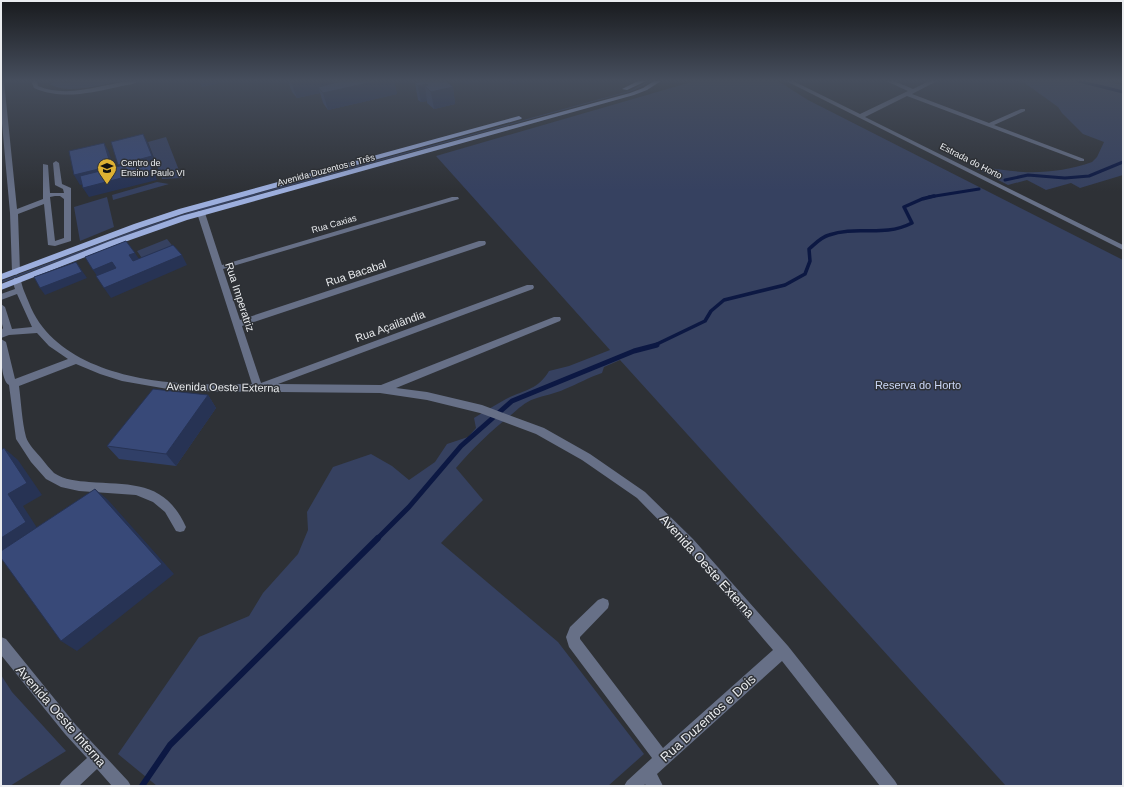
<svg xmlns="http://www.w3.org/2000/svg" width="1124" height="787" viewBox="0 0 1124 787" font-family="Arial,sans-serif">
  <rect width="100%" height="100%" fill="#2e3136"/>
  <path fill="#364160" d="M56 81 66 83 75 81H121C102 85 66 95 50 84Z
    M649 81H652L632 91 199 211 146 228 1 283V281L138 229 199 209 629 91Z
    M695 81H778L808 100 1123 260V786H1006L620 360 604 367 602 373C589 377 578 384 565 389 555 394 544 395 534 399 525 402 518 409 511 415 491 431 473 448 456 468L483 500 441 543 558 642 644 754 608 786H157L118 754 199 637 249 616 263 593 298 554 308 530 307 512 333 467 371 454 392 466 409 480 435 462 447 444 468 437 476 428 474 418C484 412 495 405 506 399 524 390 538 390 549 371L569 366 610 350 436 156Z
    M1022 81H1103L1123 85V175L1080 188 1071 183 1046 190 1027 180 1008 185 977 169C993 167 1007 171 1023 172 1046 173 1070 170 1092 162L1097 157 1104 142 1083 134 1062 113 1058 107Z
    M166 137 182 178 162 179 148 142Z
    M157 182 169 184 113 200 112 195Z
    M107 197 114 227 80 241 74 207Z
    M167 239 175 249 144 261 137 251Z
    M1 675 12 692 66 751 10 786H1Z"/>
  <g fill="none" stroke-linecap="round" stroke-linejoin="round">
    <path stroke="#0c1843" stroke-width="3" d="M1079 81 1123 92
      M1005 180 1028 175 1065 178 1089 176 1123 162
      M929 197 979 189"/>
    <path stroke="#0c1843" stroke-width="3.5" d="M653 346 705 321 711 311 724 300 785 285 805 274 810 261 809 249C815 244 821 237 829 235 857 225 882 238 912 223L904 207 922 199 934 196"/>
    <path stroke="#0c1843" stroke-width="5" d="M377 539 409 507 461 446 512 401 634 351 657 345"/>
    <path stroke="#0c1843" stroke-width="6" d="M142 786 170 745 378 538"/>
    <path fill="#677087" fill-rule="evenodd" d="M1 81H4L17 209 43 199V164L48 165 50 193H64L63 189 55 185 53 163 56 161 59 163 62 184 71 188V241L55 246 48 245 44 204 18 214 20 272 16 275 12 272 10 213 1 112ZM55 196H60L64 199V238L55 241 50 197Z
      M31 81H37L38 86C72 100 105 81 139 81 133 85 124 85 118 87 90 93 61 100 34 88Z
      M786 81H793L860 114 908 91 886 81H894L913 89 929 81H937L912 94 989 123 1021 109H1025V111L994 125 1084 159V161H1080L907 96 865 117 1123 245V250Z
      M452 197H458L459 199 223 269 240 320 479 241H485L486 243 485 245 242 326 261 383 527 285H533L534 287 533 289 278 384 381 385 554 317H560L561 319 560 321 396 388 427 392 482 405 544 428 590 454 645 492 693 539 788 646 895 781 898 786H880L782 661 657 774 663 786H646L645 784 644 786H624L627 781 652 758 569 647 566 637 570 627 598 600 603 598 608 600 609 604 608 608 580 637V639L663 748 773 650 685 547 637 498 582 460 536 434 480 413 427 400 380 393 179 391 122 381 100 374 76 364 19 386C21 401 22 422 26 437 28 444 37 453 42 459 46 464 50 469 54 473 64 480 78 481 89 482 133 485 165 481 186 527L184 531 180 532 176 531 165 512 153 502 136 495 79 491 61 487 46 479 31 462 16 439 9 385C0 380 1 349 1 339L6 342 15 379 68 359 49 346 37 333 9 335 1 338V331L3 328 1 320V304L5 307 12 329 32 327 17 294 1 300V294L15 289 13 283 14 278H20L21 280C22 288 26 295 29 303 51 360 122 379 179 383 203 385 228 384 252 384L197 213 198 211H204L205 213 222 265Z
      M1 637 6 639 75 724 128 781 131 786H112L97 769 79 786H59L62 781 87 758 65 734 1 655Z"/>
    <path fill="#9caedd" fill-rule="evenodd" d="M638 81H646L627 90 622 89Z
      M654 81H661L647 90 634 95 187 220 116 245 1 290V284L110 241 181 216 630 93 643 88Z
      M519 116 522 118 521 119 185 213 140 228 1 280V274L134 224 179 209Z"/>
  </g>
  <path fill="#303f67" d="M288 81H394L397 94 328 110 323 103 320 93 297 98 292 92Z
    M418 81H441L453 87 455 104 434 109 427 103V101L421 102 418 100 415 83 419 82Z
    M463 81H478L467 84Z
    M509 81H525L514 84Z
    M208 395 216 408 176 466 119 459 107 446Z"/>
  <path fill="#273354" d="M199 81H230L202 87Z
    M294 81H332L335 89 318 87 320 93 297 98 291 82Z
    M377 81H394L397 94 328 110 323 93Z
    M466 81H478L467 84Z
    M514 81H525L514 84Z
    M426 84 427 88 425 86 427 101 421 102 418 86Z
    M453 87 455 104 434 109 431 92Z
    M143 134 148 143 157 166 152 167 157 180 89 197 83 188 123 174 118 165Z
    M104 143 109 152 116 176 80 185 74 175Z
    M135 253 141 262 135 265 129 255Z
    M182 255 187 265 111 298 104 288Z
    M76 262 87 278 45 295 40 288Z
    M112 262 119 272 100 280 93 270Z
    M208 395 216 408 176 466 166 454Z
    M4 448 18 460 42 495 23 506 41 534 1 559V538L8 494Z
    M95 489 108 500 174 574 77 651 61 641Z"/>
  <path fill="#384978" stroke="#273354" d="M337 81H377L323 93 318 87 338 82Z
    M422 81H441L442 82 446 81 453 87 431 92 425 86 428 85 426 84 418 86 415 83Z
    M143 134 152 156 118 165 111 142Z
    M104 143 111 166 74 175 69 151Z
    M148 159 152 170 83 188 80 176Z
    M126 241 135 253 129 255 133 261 173 245 182 255 104 288 96 276 116 268 112 262 93 270 85 257Z
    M76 262 82 272 40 288 34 277Z
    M153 389 208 395 166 454 107 446Z
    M4 448 27 483 8 494 26 522 1 538V450Z
    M95 489 162 564 61 641 1 558V551Z"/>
  <linearGradient id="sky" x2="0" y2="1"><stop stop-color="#191b1e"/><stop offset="0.42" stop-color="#464e5d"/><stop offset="1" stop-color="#464e5d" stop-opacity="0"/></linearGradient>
  <rect width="1124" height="191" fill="url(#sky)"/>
  <defs>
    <symbol id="school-pin" viewBox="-11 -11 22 30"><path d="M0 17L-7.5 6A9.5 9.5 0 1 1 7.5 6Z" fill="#deb133" stroke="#2e3136"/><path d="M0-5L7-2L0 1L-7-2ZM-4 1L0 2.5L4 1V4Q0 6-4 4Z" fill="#111"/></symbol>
  </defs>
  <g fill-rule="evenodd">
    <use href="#school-pin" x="96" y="157" width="22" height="30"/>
  </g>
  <g text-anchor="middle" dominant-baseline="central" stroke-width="3" stroke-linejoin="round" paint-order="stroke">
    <g font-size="9" fill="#eaecef" stroke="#2e3136">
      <text transform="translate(971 161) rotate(27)">Estrada do Horto</text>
      <text transform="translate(326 170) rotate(-15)">Avenida Duzentos e Três</text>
      <text transform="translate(334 224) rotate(-16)">Rua Caxias</text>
    </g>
    <g font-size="9" fill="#eaecef" stroke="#2e3136" text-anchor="start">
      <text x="121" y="163">Centro de<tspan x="121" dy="10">Ensino Paulo VI</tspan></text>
    </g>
    <g font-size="11" fill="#eaecef" stroke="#2e3136">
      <text transform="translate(356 273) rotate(-18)">Rua Bacabal</text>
      <text transform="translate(240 297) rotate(72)">Rua Imperatriz</text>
      <text transform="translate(390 326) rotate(-20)">Rua Açailândia</text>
      <text transform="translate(223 387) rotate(1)">Avenida Oeste Externa</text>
    </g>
    <g font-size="11" fill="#ccd8f7" stroke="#2e3136">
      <text x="918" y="385">Reserva do Horto</text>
    </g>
    <g font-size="13" fill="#eaecef" stroke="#2e3136">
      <text transform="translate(707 566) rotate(48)">Avenida Oeste Externa</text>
      <text transform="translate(61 716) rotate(49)">Avenida Oeste Interna</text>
      <text transform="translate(708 718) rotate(-42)">Rua Duzentos e Dois</text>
    </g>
  </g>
  <rect width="1124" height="787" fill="none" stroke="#eaecef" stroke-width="4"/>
</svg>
